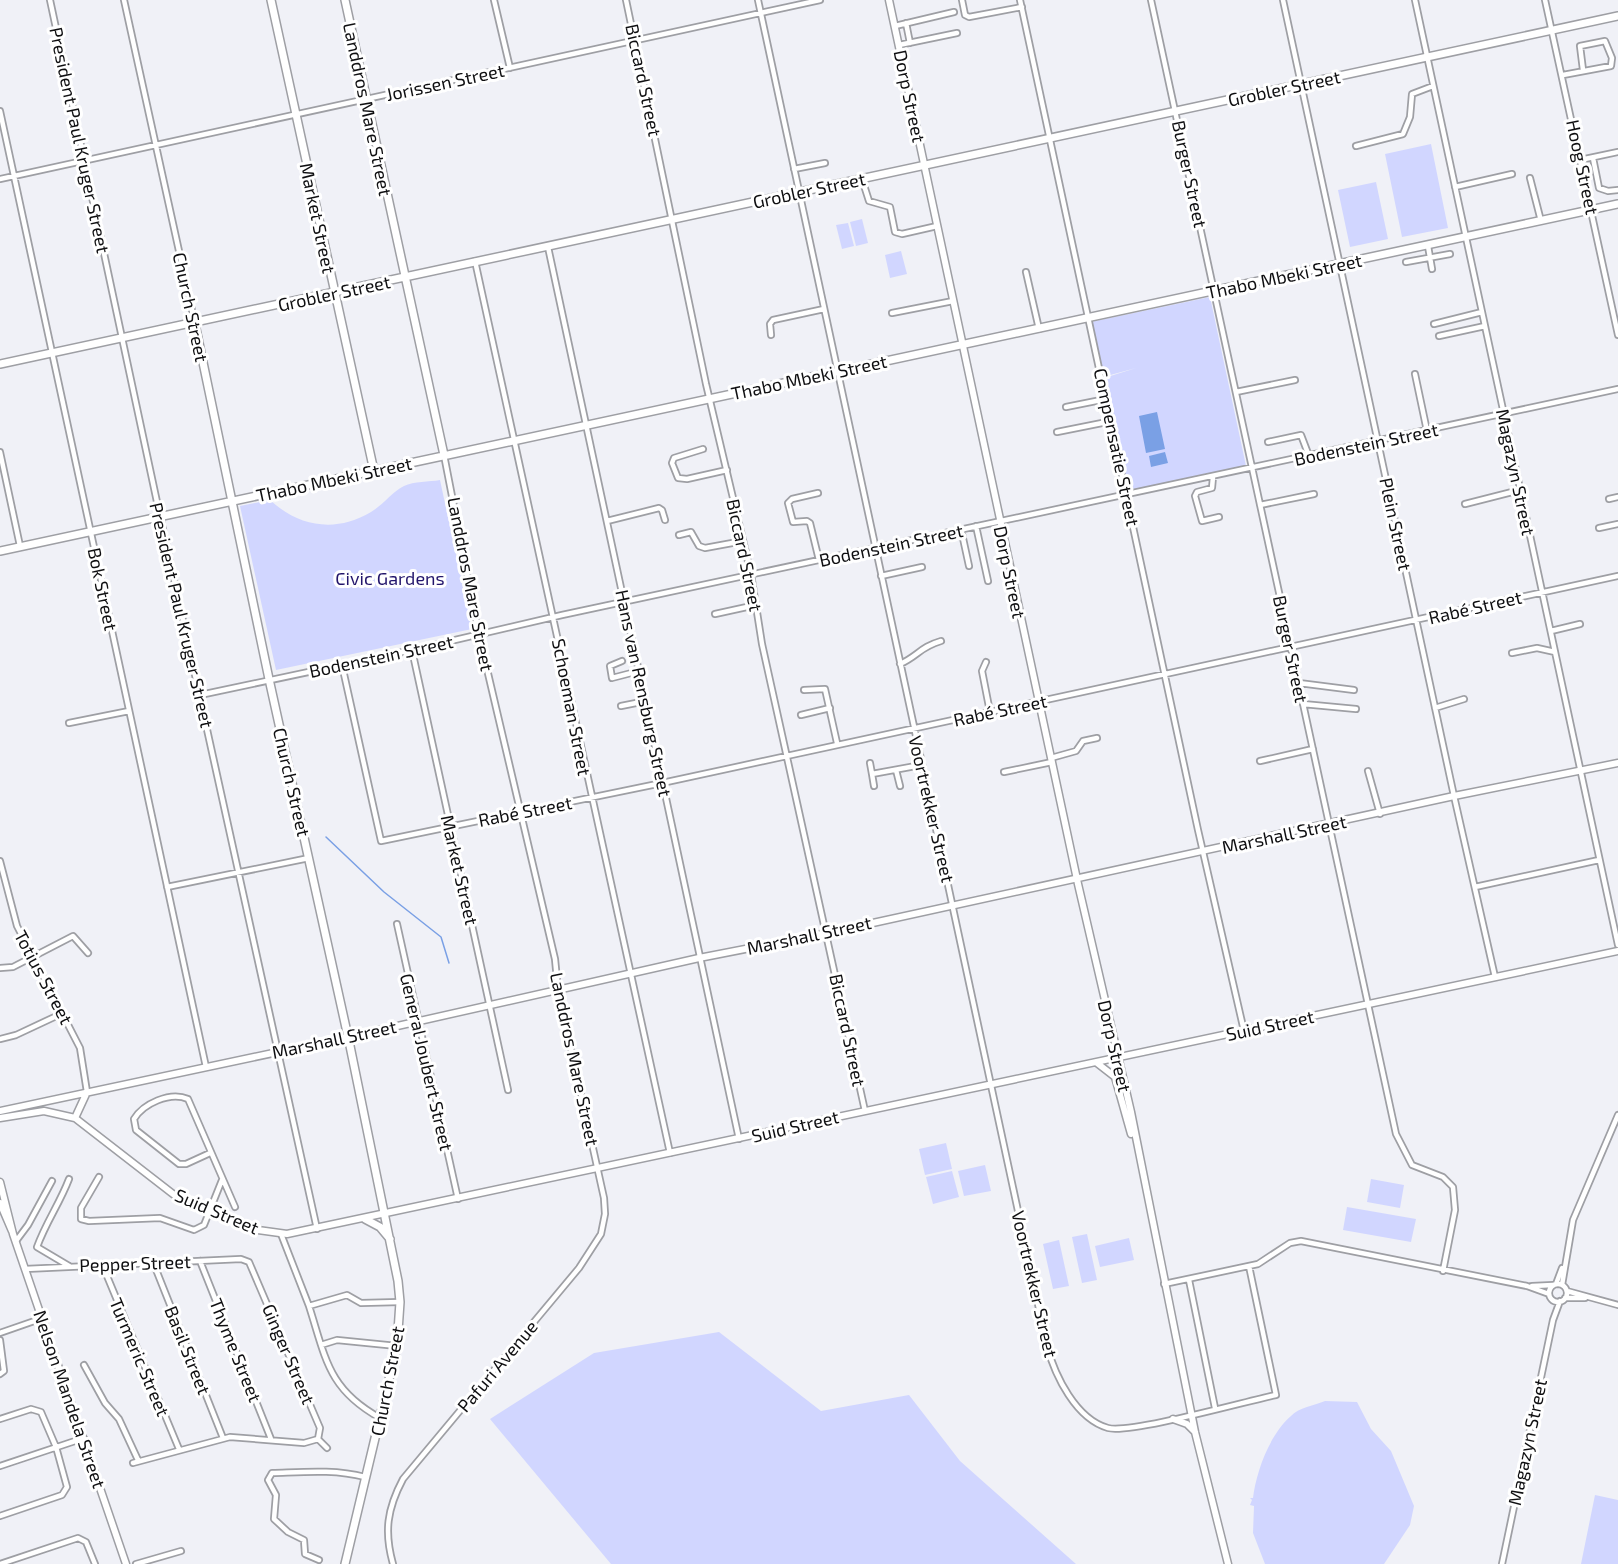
<svg xmlns="http://www.w3.org/2000/svg" width="1618" height="1564" viewBox="0 0 1618 1564" font-family="'Exo 2',sans-serif">
  <rect width="100%" height="100%" fill="#f0f1f7"/>
  <path fill="#d1d6ff" d="M1431 144 1448 228 1402 237 1385 154Z
    M1376 182 1388 239 1350 247 1338 190Z
    M862 219 868 243 856 246 850 222Z
    M848 223 854 246 842 249 836 225Z
    M901 251 907 274 890 278 885 255Z
    M1210 297 1246 466 1129 492 1104 378 1136 368 1103 377 1091 322Z
    M440 480 472 629 276 670 240 506 270 500C299 527 336 533 371 512 383 505 392 492 404 486 414 481 429 482 440 480Z
    M946 1143 952 1169 925 1175 919 1149Z
    M985 1165 991 1191 964 1196 958 1171Z
    M952 1171 959 1197 933 1204 926 1177Z
    M1371 1179 1404 1185 1400 1208 1367 1202Z
    M1347 1207 1416 1219 1411 1242 1343 1230Z
    M1087 1234 1097 1280 1082 1283 1072 1237Z
    M1129 1238 1134 1260 1100 1267 1095 1246Z
    M1059 1240 1069 1286 1053 1289 1043 1244Z
    M719 1332 821 1411 909 1395 960 1461 1076 1564H611L490 1419 594 1353Z
    M1325 1401 1357 1402 1371 1429 1391 1451 1414 1506 1410 1525 1384 1564H1265L1253 1533 1254 1506 1250 1505 1252 1500 1250 1498H1253C1256 1473 1269 1435 1291 1416 1298 1408 1315 1405 1325 1401Z
    M1595 1495 1618 1500V1564H1581Z"/>
  <path fill="#7aa0e5" d="M1157 412 1165 449 1146 453 1139 416Z
    M1165 452 1168 463 1151 467 1149 456Z"/>
  <g fill="none" stroke-linecap="round" stroke-linejoin="round">
    <path stroke="#7aa0e5" stroke-width="1.5" d="M326 837 384 892 441 937 449 963"/>
    <defs>
      <path id="street" d="M50 0 160 516 317 1229
        M124 0 195 324
        M494 0 510 68
        M626 0 706 384 751 574 762 644 865 1111
        M758 0 1047 1346C1055 1376 1076 1419 1108 1428 1130 1434 1247 1401 1276 1395L1249 1266
        M962 0 965 15 969 17 1022 7
        M1020 0 1198 830 1244 1031
        M1151 0 1396 1134 1412 1165 1443 1177 1453 1187 1455 1210 1443 1271
        M1283 0 1454 796 1495 977
        M1415 0 1618 945
        M1545 0 1618 335
        M906 23 910 43
        M895 26 954 12
        M899 45 957 33
        M1563 75 1611 66 1612 58 1605 41 1580 46 1583 70
        M0 111 206 1067
        M1356 146 1403 134 1410 117 1412 94 1433 86
        M1593 158 1599 188 1608 191 1618 190
        M1580 160 1618 152
        M794 169 825 163
        M1530 178 1541 221
        M0 179 820 0
        M862 179 869 201 890 207 895 232 902 234 937 226
        M1455 187 1512 174
        M1428 246 1432 269
        M548 247 739 1139
        M475 261 670 1153
        M1406 262 1450 254
        M1026 272 1039 329
        M892 313 953 301
        M1434 324 1482 312
        M771 335 770 324 773 320 824 309
        M1439 336 1485 326
        M1415 374 1427 431
        M1236 392 1295 380
        M1066 407 1106 399
        M1057 432 1112 421
        M1268 442 1301 435 1309 456
        M703 449 674 458 672 463 678 478 687 479 727 470
        M0 452 20 546
        M1213 477 1212 488 1197 492 1195 496 1202 521 1219 517
        M818 493 792 499 788 503 793 522 807 521 810 523 819 560
        M1609 499 1618 497
        M1465 504 1520 490
        M1260 505 1314 494
        M607 521 659 508 662 510 665 520
        M976 526 988 581
        M1599 528 1618 524
        M961 529 969 566
        M679 535 691 532 699 546 705 548 743 541
        M881 576 922 567
        M715 614 756 605
        M1551 631 1580 624
        M412 650 508 1090
        M1512 653 1537 648 1555 652
        M622 661 610 666 612 678 639 671
        M986 662 982 671 990 712
        M900 664C918 656 920 647 941 641
        M342 665 381 841 662 783 1618 576
        M1299 683 1354 690
        M804 690 825 689 837 743
        M200 695 412 650 562 615 1618 389
        M1303 704 1356 709
        M621 706 646 701
        M1435 708 1464 699
        M801 715 830 708
        M69 723 129 711
        M1051 758 1076 751 1083 741 1097 738
        M1260 761 1313 749
        M870 763 872 774
        M896 770 900 786
        M1368 771 1380 814
        M1004 772 1052 762
        M874 786 872 774 921 765
        M0 861 17 926 80 1048 87 1092
        M167 887 309 858
        M1475 887 1599 860
        M397 924 458 1199
        M0 968 13 967 73 936 88 953
        M0 1039 16 1035 63 1013
        M210 1153 186 1164H179L136 1130 134 1119C143 1104 170 1091 188 1099L235 1207
        M99 1177 81 1208V1219L89 1221 160 1218 194 1230 204 1225 222 1180
        M69 1179C60 1203 46 1222 37 1247L69 1266
        M281 1234 309 1306
        M16 1241 28 1225 52 1181
        M200 1261 271 1439
        M153 1262 223 1438
        M102 1264 179 1449
        M25 1269 241 1259 249 1262 320 1428 318 1439
        M1189 1280 1215 1408
        M1164 1284 1258 1264 1290 1243 1301 1241 1527 1286 1549 1294
        M1556 1284 1562 1268
        M1549 1293a9 9 0 1 1 18 0a9 9 0 1 1-18 0Z
        M1562 1285 1573 1220 1618 1115
        M1532 1286 1553 1285
        M1567 1291 1618 1305
        M1565 1298H1585
        M0 1333 43 1318
        M0 1340 4 1371 0 1374
        M321 1345 337 1340 397 1346
        M84 1365 105 1403 119 1419 138 1460
        M380 1418C328 1389 326 1359 309 1306L347 1295 361 1303 400 1302
        M0 1419 31 1409 41 1412 56 1447 67 1487 62 1495 0 1516
        M318 1439 327 1448
        M133 1463 230 1437 304 1443 318 1439
        M0 1466 84 1438
        M319 1560 305 1554 304 1540 288 1532 274 1519 276 1495 268 1480 272 1473C304 1472 334 1469 365 1477
        M0 1564 78 1538 86 1542 95 1564
        M136 1564 181 1551
        M393 1564C384 1532 387 1509 403 1479L579 1268 601 1234 605 1214 604 1198 558 990 555 959 479 635 444 455
        M1502 1564 1553 1320 1560 1301"/>
      <path id="secondary" d="M889 0 1078 884 1131 1112 1195 1432 1228 1564
        M1097 1063 1115 1077 1131 1134
        M0 1111 353 1036 699 958 827 933 1454 796 1618 763
        M0 1118 44 1111 75 1118 173 1194 258 1230 287 1234 1618 951
        M75 1118 87 1092
        M0 1182 13 1234 126 1564
        M0 1203 12 1231
        M1173 1419 1187 1424 1195 1432"/>
      <path id="primary" d="M271 0 374 471
        M345 0 444 455
        M195 324 269 679 350 1046 398 1281 400 1302 397 1346 345 1564
        M0 364 1618 16
        M0 551 1618 204
        M365 1219 380 1227 390 1239"/>
    </defs>
    <use href="#street" stroke="#9e9fa4" stroke-width="8"/>
    <use href="#secondary" stroke="#9e9fa4" stroke-width="9"/>
    <use href="#primary" stroke="#9e9fa4" stroke-width="10"/>
    <use href="#street" stroke="#fff" stroke-width="4.5"/>
    <use href="#secondary" stroke="#fff" stroke-width="6"/>
    <use href="#primary" stroke="#fff" stroke-width="7"/>
  </g>
  <g text-anchor="middle" dominant-baseline="central" stroke-width="6" stroke-linejoin="round" paint-order="stroke">
    <g font-size="18" fill="#0f0f11" stroke="#fff">
      <text transform="translate(644 80) rotate(78)">Biccard Street</text>
      <text transform="translate(445 82) rotate(-12)">Jorissen Street</text>
      <text transform="translate(1284 88) rotate(-12)">Grobler Street</text>
      <text transform="translate(910 96) rotate(78)">Dorp Street</text>
      <text transform="translate(368 109) rotate(78)">Landdros Mare Street</text>
      <text transform="translate(80 140) rotate(78)">President Paul Kruger Street</text>
      <text transform="translate(1583 167) rotate(78)">Hoog Street</text>
      <text transform="translate(1190 174) rotate(78)">Burger Street</text>
      <text transform="translate(809 190) rotate(-12)">Grobler Street</text>
      <text transform="translate(318 218) rotate(78)">Market Street</text>
      <text transform="translate(1284 276) rotate(-12)">Thabo Mbeki Street</text>
      <text transform="translate(334 293) rotate(-12)">Grobler Street</text>
      <text transform="translate(191 307) rotate(78)">Church Street</text>
      <text transform="translate(809 377) rotate(-12)">Thabo Mbeki Street</text>
      <text transform="translate(1366 444) rotate(-12)">Bodenstein Street</text>
      <text transform="translate(1117 447) rotate(78)">Compensatie Street</text>
      <text transform="translate(1516 472) rotate(78)">Magazyn Street</text>
      <text transform="translate(334 479) rotate(-12)">Thabo Mbeki Street</text>
      <text transform="translate(1396 524) rotate(78)">Plein Street</text>
      <text transform="translate(891 545) rotate(-12)">Bodenstein Street</text>
      <text transform="translate(745 555) rotate(78)">Biccard Street</text>
      <text transform="translate(1010 572) rotate(78)">Dorp Street</text>
      <text transform="translate(471 584) rotate(79)">Landdros Mare Street</text>
      <text transform="translate(103 589) rotate(78)">Bok Street</text>
      <text transform="translate(1475 607) rotate(-13)">Rabé Street</text>
      <text transform="translate(182 615) rotate(77)">President Paul Kruger Street</text>
      <text transform="translate(1291 649) rotate(78)">Burger Street</text>
      <text transform="translate(381 656) rotate(-12)">Bodenstein Street</text>
      <text transform="translate(644 693) rotate(78)">Hans van Rensburg Street</text>
      <text transform="translate(572 707) rotate(79)">Schoeman Street</text>
      <text transform="translate(1000 710) rotate(-12)">Rabé Street</text>
      <text transform="translate(292 782) rotate(77)">Church Street</text>
      <text transform="translate(932 809) rotate(77)">Voortrekker Street</text>
      <text transform="translate(525 811) rotate(-11)">Rabé Street</text>
      <text transform="translate(1284 834) rotate(-12)">Marshall Street</text>
      <text transform="translate(460 870) rotate(77)">Market Street</text>
      <text transform="translate(809 935) rotate(-12)">Marshall Street</text>
      <text transform="translate(44 977) rotate(62)">Totius Street</text>
      <text transform="translate(1270 1025) rotate(-12)">Suid Street</text>
      <text transform="translate(848 1030) rotate(78)">Biccard Street</text>
      <text transform="translate(334 1039) rotate(-12)">Marshall Street</text>
      <text transform="translate(1115 1046) rotate(77)">Dorp Street</text>
      <text transform="translate(575 1059) rotate(78)">Landdros Mare Street</text>
      <text transform="translate(427 1062) rotate(77)">General Joubert Street</text>
      <text transform="translate(795 1126) rotate(-13)">Suid Street</text>
      <text transform="translate(217 1211) rotate(23)">Suid Street</text>
      <text transform="translate(135 1263) rotate(-2)">Pepper Street</text>
      <text transform="translate(1035 1284) rotate(77)">Voortrekker Street</text>
      <text transform="translate(188 1350) rotate(68)">Basil Street</text>
      <text transform="translate(236 1350) rotate(68)">Thyme Street</text>
      <text transform="translate(289 1354) rotate(67)">Ginger Street</text>
      <text transform="translate(140 1357) rotate(67)">Turmeric Street</text>
      <text transform="translate(497 1366) rotate(-50)">Pafuri Avenue</text>
      <text transform="translate(387 1381) rotate(-79)">Church Street</text>
      <text transform="translate(70 1399) rotate(71)">Nelson Mandela Street</text>
      <text transform="translate(1527 1442) rotate(-78)">Magazyn Street</text>
    </g>
    <g font-size="18" fill="#22156b" stroke="#fff">
      <text x="390" y="578">Civic Gardens</text>
    </g>
  </g>
</svg>
